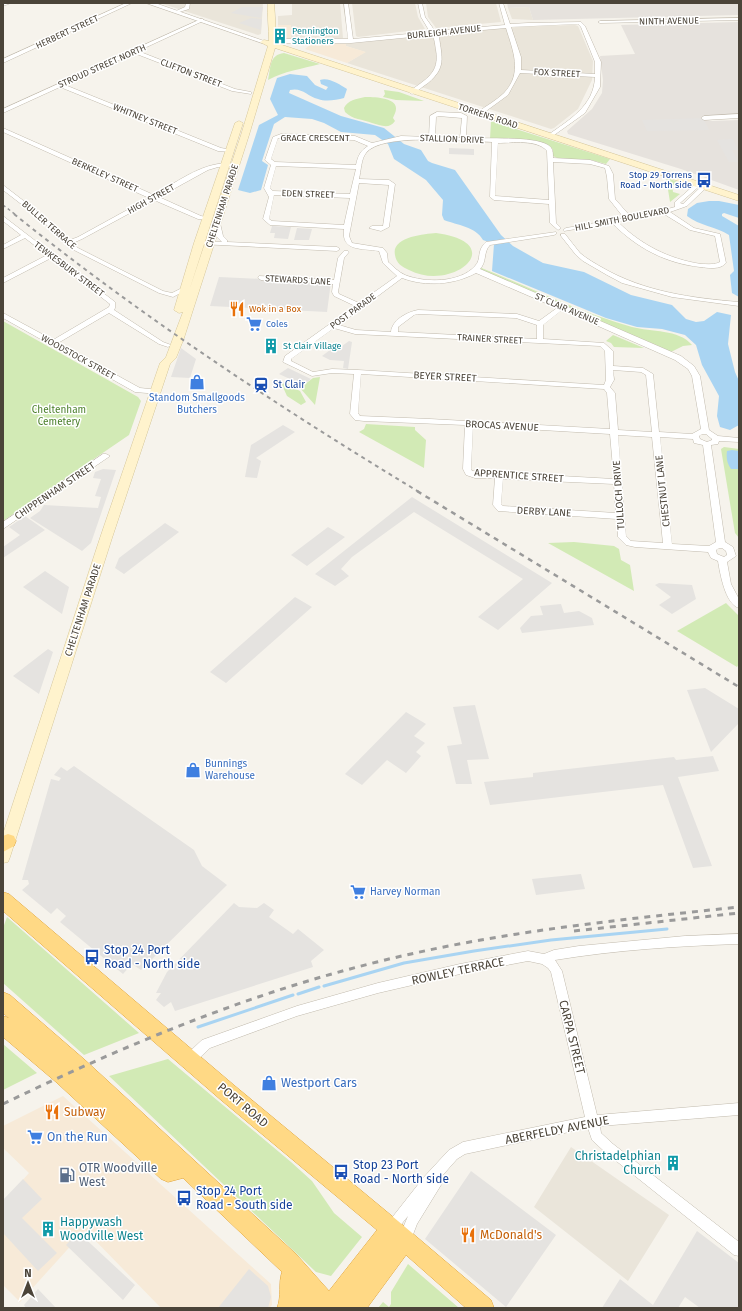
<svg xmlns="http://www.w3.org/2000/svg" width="742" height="1311" viewBox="0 0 742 1311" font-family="'Fira Sans',sans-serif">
  <rect width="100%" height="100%" fill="#f6f3ec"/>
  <path fill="#eae5da" d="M160 3H263L261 34 258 35Z
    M292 3H340L343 38 291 39V25H278V16L292 15Z
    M352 3H415L418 17 425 29 358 37 356 36Z
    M426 3H496L501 22 436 28 428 17Z
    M529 7 533 20 512 19 508 8Z
    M575 25 578 26 593 61 592 80 578 109 554 128 551 129 347 63 365 52 346 46V44L526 26Z
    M571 1147 669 1215 628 1281 534 1207Z"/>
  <path fill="#f7ead8" d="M278 25H291V39H277Z
    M311 44H346V46L366 52 347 63 305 49Z
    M63 1096 271 1284 272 1305 269 1308H161L85 1230 20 1302 3 1285V1202L29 1173 3 1148V1126Z"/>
  <path fill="#e6e2dd" d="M507 3H739V15L533 20 529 7 508 8Z
    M739 22V115L704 116 706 120 712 121 739 120V190L681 169 568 134 567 131 592 109 602 93 603 80 600 56 635 54 621 25Z"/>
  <path fill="#d2eab5" d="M284 53 320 64C302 69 284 71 268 80 271 67 269 55 284 53Z
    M384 90 399 92 424 101 396 100 383 97 385 94Z
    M365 97C372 97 397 97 396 109 396 112 394 115 393 118L395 121C389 130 380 125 372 123 362 119 353 120 345 112L344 108C348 100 356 99 365 97Z
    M491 121 610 159 606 164 591 160 559 159 553 156C553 156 553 150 553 150 548 137 502 139 490 139Z
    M666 177 682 184 672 185 673 192 680 194 670 202Z
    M436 233C511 243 453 293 409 270 402 267 396 263 395 255 391 237 424 234 436 233Z
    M479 267C529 287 580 313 632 327 651 332 679 329 692 345L683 346 669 353 476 270Z
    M3 321 138 397 141 401 129 435 3 521Z
    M613 335 644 348 614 347 611 343 606 341Z
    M320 377 315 405 300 388 313 378Z
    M284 383 300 391 306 402 301 405 287 396 282 385Z
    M366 424 415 427V430L426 440 424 468 359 432 364 429Z
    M724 447 739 449V538L735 533 721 449Z
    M574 542 614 546 619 549 621 560 630 565 634 591 548 543Z
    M726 603 739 616V664L737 667 677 631Z
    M7 917 139 1033 84 1055 3 983V928Z
    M3 1044 37 1073 3 1090Z
    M168 1059 291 1162 312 1181 334 1213 362 1237 331 1276 316 1272 109 1076Z
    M408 1264 459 1308H378L383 1302 389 1307 391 1304V1292Z"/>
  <path fill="#e5e3e0" d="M242 7H263L261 18 231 13Z
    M251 18 262 19 261 30 239 23Z
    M703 118 709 130 647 131 642 120Z
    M733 139 738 150H732L738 162H729L717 140Z
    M449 148 474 149V155L449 154Z
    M272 226 291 227 288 239 274 238 275 233H270Z
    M297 228 312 229 309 240H294Z
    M219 277 331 282 327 312 210 306Z
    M349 341 352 342 348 369 343 368 344 361 330 360 322 356 338 344 342 346Z
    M181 348 196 359 190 378 171 377Z
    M288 368 311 379 303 385 279 374Z
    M283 425 295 432 256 458 261 461 257 478 245 477 251 445Z
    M103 469 116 470 91 543 82 551 30 518 40 511 44 505 98 508 101 497 95 496 101 479 93 478 95 472Z
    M412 497 552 583 498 630 478 617 523 579 414 512 352 557 341 569 349 576 335 586 315 574Z
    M25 516 45 530 3 558V547L20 535 9 527Z
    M165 523 179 532 124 574 115 568 119 558Z
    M328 527 345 537 307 566 291 555Z
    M45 571 69 587 62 614 23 587Z
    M659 583 692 585 696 599 672 614 659 605 671 597 655 585Z
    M295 597 312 607 226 683 210 672Z
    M561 604 564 613 579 611 592 618 594 625 522 633 520 628 531 616 543 615 540 606Z
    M48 649 53 652 39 694 13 676Z
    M705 688 739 709V723L711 752 687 690Z
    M475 705 489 759 467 760 472 784H456L447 746 462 744 453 707Z
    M406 712 426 724 414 736 425 743 416 752 421 756 406 773 387 760 362 785 345 774Z
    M713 756 719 771 678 777 712 866 693 868 663 785 490 805 484 782 533 777V773L674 757 676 760Z
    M74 766 194 850 202 866 227 885 141 970 132 964 123 974 60 922 66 916 57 908 51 914 22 890 29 884 28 880H22L51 779 59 781 61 778 54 775 61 767 67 771Z
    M581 874 585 889 536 895 532 879Z
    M234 903 239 907 257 908 264 903 274 910 269 917 293 934 298 929 324 950 311 961 313 967 175 1011 171 1002 164 1007 156 1000 161 993H156L167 972Z
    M471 1171 556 1235 506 1307 425 1239Z
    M23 1179 42 1199 22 1218 57 1253 38 1271 3 1233V1200Z
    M697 1231 739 1263V1308H700L685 1297 678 1308H602L620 1279 653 1305Z
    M78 1232 135 1285 123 1300 66 1245Z
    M249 1269 268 1286 271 1297 268 1308H218Z
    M38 1289 56 1308H26L24 1305Z"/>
  <path fill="#a9d4f2" d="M290 74 307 76 315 85 326 90 328 87 321 84 320 80C329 77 340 85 347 89L344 98C336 100 326 102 318 99 307 96 302 87 290 90L289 93 341 116 384 128 404 144 421 150 428 161 432 163 455 170 501 235 513 246 543 263 584 272 631 295 672 305 686 319 696 322 704 321 717 312 731 315 728 344 735 372 739 381V425L730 430 720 427 717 416 719 396 702 365 696 345 685 335 662 329 637 327 606 318 492 271 494 244 483 240C476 227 457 225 444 220L442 215 443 200 426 180 394 159 388 144 375 135 341 132 324 123 312 119 285 117 274 124 262 161 268 165 261 190 250 193 238 190 259 125 278 115 270 99 277 78Z
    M709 201H719L739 205V218L724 213 722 214V216L739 226V297L732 293 730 275 734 271 729 235C715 226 700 226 687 216L688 209 697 203Z
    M732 450 739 451V469H731C727 463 726 458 727 451Z"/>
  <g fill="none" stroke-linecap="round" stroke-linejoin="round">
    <path stroke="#a9d4f2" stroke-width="3" d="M324 986 404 963 474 951 551 940 667 929
      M298 994 319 987
      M198 1027 293 995"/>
    <defs>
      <path id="minor" d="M3 3H11L3 6Z
        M126 3H132L3 63V59Z
        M186 3H190L189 9 176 13V11L185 7Z
        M344 3H348L353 39 430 32 421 17 418 3H422L425 17 435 31 505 25 499 3H503L510 24 528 23 581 22 585 26 601 62 600 87 585 113 550 138 548 137V135C569 120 594 106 595 77L520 73 508 95 482 114H478V112C486 106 497 100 504 93 523 73 513 51 506 28L437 34 439 37C442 58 446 68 428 83 423 86 418 91 412 94L409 92 410 91C426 79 440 73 436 50 435 45 435 39 432 35L351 43H272L269 41 272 39H348ZM578 24 581 27 595 62V74L521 70V57L511 27Z
        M739 18V20L600 23 598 22 600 21Z
        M201 19H203V21L138 51 235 89 251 92V94L232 91 134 53 65 85 221 148 232 150V152L218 151 60 87 3 113V109Z
        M437 112 461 113 467 116 466 138C484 139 534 136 548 145 553 148 553 153 553 158L590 160 609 166 613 174 615 199 630 216 664 210 675 207V202L700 180H704V182L680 203 683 204 706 182 711 183 687 206 670 212 694 228 720 234 726 263C720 270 709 268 700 267 665 263 637 248 612 223L564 231 563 230 566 228 624 218 609 199 607 177 605 168 590 164 553 162 556 223 561 228 558 230 550 223 549 204 494 200 490 197 492 142C466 142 382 132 366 153 361 159 361 171 359 179L389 180 395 184 389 227 381 231 369 228 372 226H383L389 185 359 183 349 236 352 243 383 248 387 253 388 262C393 266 398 272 405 275 425 283 460 283 475 266 482 259 476 251 486 242L556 232V234L554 235 490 245C483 252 487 262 480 269L681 356 694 366 700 376 709 430 718 436 739 438V442L719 441 718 444 711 445 725 542 733 547 736 556 727 562 731 584 739 599V608C725 604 720 573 718 561L711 558 708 552 635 547 626 545 618 537 617 519 498 511 493 505 495 478H475L466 475 463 469 465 425 364 421 355 420 350 414 354 374 332 373 312 376 283 362 285 356 355 306 334 296 332 292 333 284 261 280 258 278 259 276 334 280 338 258 344 251H348L349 252 344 258 338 292 339 294 359 303 397 276 383 263 379 251C362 248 341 252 344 229L270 225 263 219 269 197 264 188 271 165 265 160 273 137 281 134 355 136 372 143 401 136 429 137 430 116ZM438 116 462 118 460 138 435 137 436 117ZM278 138 354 140 368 146C360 151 358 156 356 165L275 162 271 159ZM498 143C512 143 537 139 547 151L549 200 495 196ZM276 166 356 169 350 194 273 191 270 188ZM274 195 350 198 344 225 272 221 269 219ZM664 214 690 230 715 236 720 262C715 265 707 264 701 264 669 259 641 245 618 222ZM476 273 557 308 539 321 517 314 418 310C407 312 392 320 391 332L356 330 339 325 402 278C426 287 454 285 476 273ZM562 310 675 360 688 369 692 376 701 429 692 434 659 432 653 374 643 368 613 366V351L604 343 543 339V325ZM418 314 516 318 537 325V339L398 332V327L414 315ZM334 328 355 334 600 346 605 351 606 380 604 385 358 370 332 369 313 372 291 361V359ZM613 370 641 372 646 375 652 432 618 430 615 393 610 387 614 380ZM361 374 604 389 607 393 610 429 430 419 360 416 358 413ZM473 426 610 434 614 479 472 471 471 469ZM702 434H706L712 439V440L707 442 700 439 699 436ZM618 435 652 437 663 543 631 541 626 536ZM660 437 693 439 694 443 703 445 716 542 709 546 672 544ZM503 479 614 484 616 513 503 506 501 504ZM719 548H722L726 551 727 555 724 557 717 554 716 550Z
        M739 114V118L704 120 701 118 704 116Z
        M3 128 154 195C177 182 207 159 234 164V166L218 167 208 170 159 197 201 216 210 218V220L198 219 154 200 82 239 73 243 78 248 163 291 172 293 186 286 189 288 188 289 173 297 159 293 74 250 38 217 3 190V185L42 215 70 240 78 237 149 198 3 132Z
        M3 216 115 302V308L114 310 163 342 171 345 168 347 159 344 109 313 58 343 140 388 159 390V394L135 392 3 318V313L5 314 53 340 109 307 110 304 51 258 3 283V278L47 255 25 238 3 249V245L21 235 3 221Z
        M217 221 220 223 223 236 227 240V242L337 247 340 249 337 251 200 244 199 243 202 241 222 242 217 237 214 223Z
        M561 234H565C570 240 575 247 580 253 587 259 596 264 603 268 645 292 692 298 739 302V306L672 297 622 283 607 275 583 261 576 255 561 236Z
        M103 454H106L110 456 3 529V522Z
        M739 934V944C678 946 616 950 555 960L562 971 597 1115 739 1103V1115L600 1126 601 1133 613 1144 739 1242V1256L734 1255 605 1152 592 1140 588 1128 465 1154 457 1159 442 1176 443 1181 441 1185 417 1224 409 1245 404 1246 399 1245 398 1240 408 1216 395 1232 391 1234 387 1232 385 1228 387 1224 424 1177 449 1150 463 1142 585 1117 551 972 548 968 542 964 528 961 460 974 378 993 297 1016 210 1048 194 1063 190 1065 186 1063 184 1059 186 1055 202 1040 297 1006 378 983 460 964 528 951 544 954 554 950 579 946 685 936Z"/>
      <path id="tertiary" d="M146 3H155L267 42 262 43Z"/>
      <path id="secondary" d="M268 3H274C275 17 276 29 276 43L739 195V201L275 48 249 135 184 338 176 358 170 364 112 538 10 857 8 862 3 863V834L100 538 160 363 166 357 183 312 179 313 174 310 194 243 235 123 239 121 243 123 189 291 241 135 268 46 260 42 264 40 269 41C269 28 267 16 268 3Z"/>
      <path id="trunk" d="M8 834 14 836 16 841 14 846 3 852V836Z
        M3 892 9 894 235 1086 398 1221 491 1300 494 1308H466L406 1255 367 1308H277C282 1296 278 1283 282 1272L280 1270 183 1178 168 1182 161 1179 56 1082 3 1037V1016L9 1018 3 1013V992L10 995 85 1060 296 1254 329 1291 377 1230 221 1100 3 911Z"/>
    </defs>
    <use href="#minor" stroke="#c2bbae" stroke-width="1"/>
    <use href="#tertiary" stroke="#c2bbae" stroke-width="1"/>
    <use href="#secondary" stroke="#d6c79b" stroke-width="1"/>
    <use href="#trunk" stroke="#e0a43c" stroke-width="1"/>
    <use href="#minor" fill="#fff" fill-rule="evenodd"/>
    <use href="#tertiary" fill="#fff" fill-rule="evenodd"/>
    <use href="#secondary" fill="#fff3cd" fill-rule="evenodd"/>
    <use href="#trunk" fill="#ffd985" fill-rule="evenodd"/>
    <path stroke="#9a9a9a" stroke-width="1.5" stroke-dasharray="3 3" stroke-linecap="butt" d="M3 205 16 215"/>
    <path stroke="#9a9a9a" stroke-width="2" stroke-dasharray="4 4" stroke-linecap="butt" d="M14 214C142 317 279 407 419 492"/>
    <path stroke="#9a9a9a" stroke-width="2.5" stroke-dasharray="5 5" stroke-linecap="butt" d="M417 491 739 687"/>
    <path stroke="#9a9a9a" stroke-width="3" stroke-dasharray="6 6" stroke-linecap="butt" d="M574 931 739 913
      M3 1104C123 1046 247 994 377 962 496 932 617 920 739 907"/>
  </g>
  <defs>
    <symbol id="building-bare" viewBox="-9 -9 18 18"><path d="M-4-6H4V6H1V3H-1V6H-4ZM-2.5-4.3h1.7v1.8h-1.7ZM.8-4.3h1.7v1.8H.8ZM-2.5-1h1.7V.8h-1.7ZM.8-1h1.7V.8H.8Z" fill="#0f9aa8" stroke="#fff" stroke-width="2.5" paint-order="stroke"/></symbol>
    <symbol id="bus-bare" viewBox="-9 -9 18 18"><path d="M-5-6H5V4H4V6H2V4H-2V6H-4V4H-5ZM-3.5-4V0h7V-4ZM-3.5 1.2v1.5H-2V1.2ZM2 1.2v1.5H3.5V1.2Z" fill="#1a4fb4" stroke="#fff" stroke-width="2.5" paint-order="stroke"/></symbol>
    <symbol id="restaurant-bare" viewBox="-9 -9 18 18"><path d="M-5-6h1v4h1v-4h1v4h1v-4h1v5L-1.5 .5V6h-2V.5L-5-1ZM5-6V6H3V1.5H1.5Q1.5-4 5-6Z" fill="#e8710a" stroke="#fff" stroke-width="2.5" paint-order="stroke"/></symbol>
    <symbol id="supermarket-bare" viewBox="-9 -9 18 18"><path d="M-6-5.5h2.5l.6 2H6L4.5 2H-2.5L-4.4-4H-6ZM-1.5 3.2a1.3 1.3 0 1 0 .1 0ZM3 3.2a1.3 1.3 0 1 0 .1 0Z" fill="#3f7fe0" stroke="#fff" stroke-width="2.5" paint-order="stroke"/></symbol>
    <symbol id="shop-bare" viewBox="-9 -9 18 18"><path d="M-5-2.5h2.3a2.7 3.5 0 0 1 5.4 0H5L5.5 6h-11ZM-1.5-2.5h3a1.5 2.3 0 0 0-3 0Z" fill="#3f7fe0" stroke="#fff" stroke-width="2.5" paint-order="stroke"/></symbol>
    <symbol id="station-bare" viewBox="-9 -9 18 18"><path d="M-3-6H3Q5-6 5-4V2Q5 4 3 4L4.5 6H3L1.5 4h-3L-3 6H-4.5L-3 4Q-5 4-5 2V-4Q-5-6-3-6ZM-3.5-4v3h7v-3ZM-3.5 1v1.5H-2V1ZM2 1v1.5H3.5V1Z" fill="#1a4fb4" stroke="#fff" stroke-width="2.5" paint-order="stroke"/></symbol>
    <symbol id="fuel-bare" viewBox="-9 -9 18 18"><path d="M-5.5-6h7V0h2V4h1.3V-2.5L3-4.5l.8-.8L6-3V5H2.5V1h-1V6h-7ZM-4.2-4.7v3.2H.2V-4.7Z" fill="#5c6f8a" stroke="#fff" stroke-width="2.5" paint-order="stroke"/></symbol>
  </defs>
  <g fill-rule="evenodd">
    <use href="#building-bare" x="269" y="25" width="22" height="22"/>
    <use href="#bus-bare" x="693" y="169" width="22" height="22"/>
    <use href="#restaurant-bare" x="226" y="298" width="22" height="22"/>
    <use href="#supermarket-bare" x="243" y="313" width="22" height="22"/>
    <use href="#building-bare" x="260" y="335" width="22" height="22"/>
    <use href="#shop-bare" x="186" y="371" width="22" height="22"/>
    <use href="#station-bare" x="250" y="374" width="22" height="22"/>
    <use href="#shop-bare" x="182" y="759" width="22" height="22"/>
    <use href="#supermarket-bare" x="347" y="881" width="22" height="22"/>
    <use href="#bus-bare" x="81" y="946" width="22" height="22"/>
    <use href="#shop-bare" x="258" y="1072" width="22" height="22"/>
    <use href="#restaurant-bare" x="41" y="1101" width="22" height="22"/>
    <use href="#supermarket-bare" x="24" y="1126" width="22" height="22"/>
    <use href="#building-bare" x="662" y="1152" width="22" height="22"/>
    <use href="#bus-bare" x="330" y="1161" width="22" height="22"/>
    <use href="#fuel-bare" x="56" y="1164" width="22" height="22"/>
    <use href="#bus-bare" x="173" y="1187" width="22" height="22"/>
    <use href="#building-bare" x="37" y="1218" width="22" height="22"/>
    <use href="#restaurant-bare" x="457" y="1224" width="22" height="22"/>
  </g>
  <g text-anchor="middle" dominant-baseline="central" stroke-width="3" stroke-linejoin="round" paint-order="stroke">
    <g font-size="9" fill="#4b4439" stroke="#fff">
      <text transform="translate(669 21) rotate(-1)">NINTH AVENUE</text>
      <text transform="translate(67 32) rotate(-25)">HERBERT STREET</text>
      <text transform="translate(444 32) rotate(-6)">BURLEIGH AVENUE</text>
      <text transform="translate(102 66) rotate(-24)">STROUD STREET NORTH</text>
      <text transform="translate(191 73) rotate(21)">CLIFTON STREET</text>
      <text transform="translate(557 73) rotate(3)">FOX STREET</text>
      <text transform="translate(488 116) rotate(18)">TORRENS ROAD</text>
      <text transform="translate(145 119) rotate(22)">WHITNEY STREET</text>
      <text x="315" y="138">GRACE CRESCENT</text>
      <text transform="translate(452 139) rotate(2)">STALLION DRIVE</text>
      <text transform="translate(105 175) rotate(24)">BERKELEY STREET</text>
      <text transform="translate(308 194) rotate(2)">EDEN STREET</text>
      <text transform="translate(151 199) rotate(-29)">HIGH STREET</text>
      <text transform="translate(222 206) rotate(-72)">CHELTENHAM PARADE</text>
      <text transform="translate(622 219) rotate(-11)">HILL SMITH BOULEVARD</text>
      <text transform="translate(49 225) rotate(41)">BULLER TERRACE</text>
      <text transform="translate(69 269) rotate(37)">TEWKESBURY STREET</text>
      <text transform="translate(298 280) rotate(3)">STEWARDS LANE</text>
      <text transform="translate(567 309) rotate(23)">ST CLAIR AVENUE</text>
      <text transform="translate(353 311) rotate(-36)">POST PARADE</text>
      <text transform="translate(490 339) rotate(3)">TRAINER STREET</text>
      <text transform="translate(78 357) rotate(29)">WOODSTOCK STREET</text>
    </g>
    <g font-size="9" fill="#0d838f" stroke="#fff" text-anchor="start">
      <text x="292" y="31">Pennington<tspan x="292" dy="10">Stationers</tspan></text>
      <text x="283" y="346">St Clair Village</text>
    </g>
    <g font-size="9" fill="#164399" stroke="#fff" text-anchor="end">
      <text x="692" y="175">Stop 29 Torrens<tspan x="692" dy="10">Road - North side</tspan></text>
    </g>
    <g font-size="9" fill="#c56008" stroke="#fff" text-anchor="start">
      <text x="249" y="309">Wok in a Box</text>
    </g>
    <g font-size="9" fill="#366cbe" stroke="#fff" text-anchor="start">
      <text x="266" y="324">Coles</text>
    </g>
    <g font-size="10" fill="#4b4439" stroke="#fff">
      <text transform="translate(445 377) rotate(3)">BEYER STREET</text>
      <text transform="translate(502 426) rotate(3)">BROCAS AVENUE</text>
      <text transform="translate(519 476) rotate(4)">APPRENTICE STREET</text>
      <text transform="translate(55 491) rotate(-34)">CHIPPENHAM STREET</text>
      <text transform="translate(663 491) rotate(-96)">CHESTNUT LANE</text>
      <text transform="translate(619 495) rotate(-94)">TULLOCH DRIVE</text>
      <text transform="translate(544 512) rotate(3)">DERBY LANE</text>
      <text transform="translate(83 610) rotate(-72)">CHELTENHAM PARADE</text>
    </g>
    <g font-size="10" fill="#164399" stroke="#fff" text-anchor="start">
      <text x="273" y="385">St Clair</text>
    </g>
    <g font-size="10" fill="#366cbe" stroke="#fff" text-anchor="start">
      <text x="197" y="398" text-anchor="middle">Standom Smallgoods<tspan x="197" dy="12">Butchers</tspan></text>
      <text x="205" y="764">Bunnings<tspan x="205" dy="12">Warehouse</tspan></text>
      <text x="370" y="892">Harvey Norman</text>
    </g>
    <g font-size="10" fill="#4a7f2a" stroke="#fff">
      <text x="59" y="410">Cheltenham<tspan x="59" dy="12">Cemetery</tspan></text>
    </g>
    <g font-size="12" fill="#164399" stroke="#fff" text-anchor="start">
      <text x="104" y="950">Stop 24 Port<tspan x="104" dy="14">Road - North side</tspan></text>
      <text x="353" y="1165">Stop 23 Port<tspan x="353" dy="14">Road - North side</tspan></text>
      <text x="196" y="1191">Stop 24 Port<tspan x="196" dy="14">Road - South side</tspan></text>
    </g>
    <g font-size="12" fill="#4b4439" stroke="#fff">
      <text transform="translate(458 971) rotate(-12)">ROWLEY TERRACE</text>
      <text transform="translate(572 1037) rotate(76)">CARPA STREET</text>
      <text transform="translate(243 1105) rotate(40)">PORT ROAD</text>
      <text transform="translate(557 1130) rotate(-11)">ABERFELDY AVENUE</text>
    </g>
    <g font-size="12" fill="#366cbe" stroke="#fff" text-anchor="start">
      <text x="281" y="1083">Westport Cars</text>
      <text x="47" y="1137">On the Run</text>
    </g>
    <g font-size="12" fill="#c56008" stroke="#fff" text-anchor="start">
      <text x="64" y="1112">Subway</text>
      <text x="480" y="1235">McDonald's</text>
    </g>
    <g font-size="12" fill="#0d838f" stroke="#fff" text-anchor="end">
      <text x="661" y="1156">Christadelphian<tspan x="661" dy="14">Church</tspan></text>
      <text x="60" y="1222" text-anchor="start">Happywash<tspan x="60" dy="14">Woodville West</tspan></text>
    </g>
    <g font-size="12" fill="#4e5e75" stroke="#fff" text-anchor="start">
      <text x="79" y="1168">OTR Woodville<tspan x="79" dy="14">West</tspan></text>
    </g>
  </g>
  <rect width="742" height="1311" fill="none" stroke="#4b4439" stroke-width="8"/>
  <g transform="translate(28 1283)" stroke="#ffffff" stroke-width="3" paint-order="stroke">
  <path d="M0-3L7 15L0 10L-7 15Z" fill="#4b4439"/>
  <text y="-6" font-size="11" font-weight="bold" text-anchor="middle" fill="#4b4439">N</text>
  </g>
</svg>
